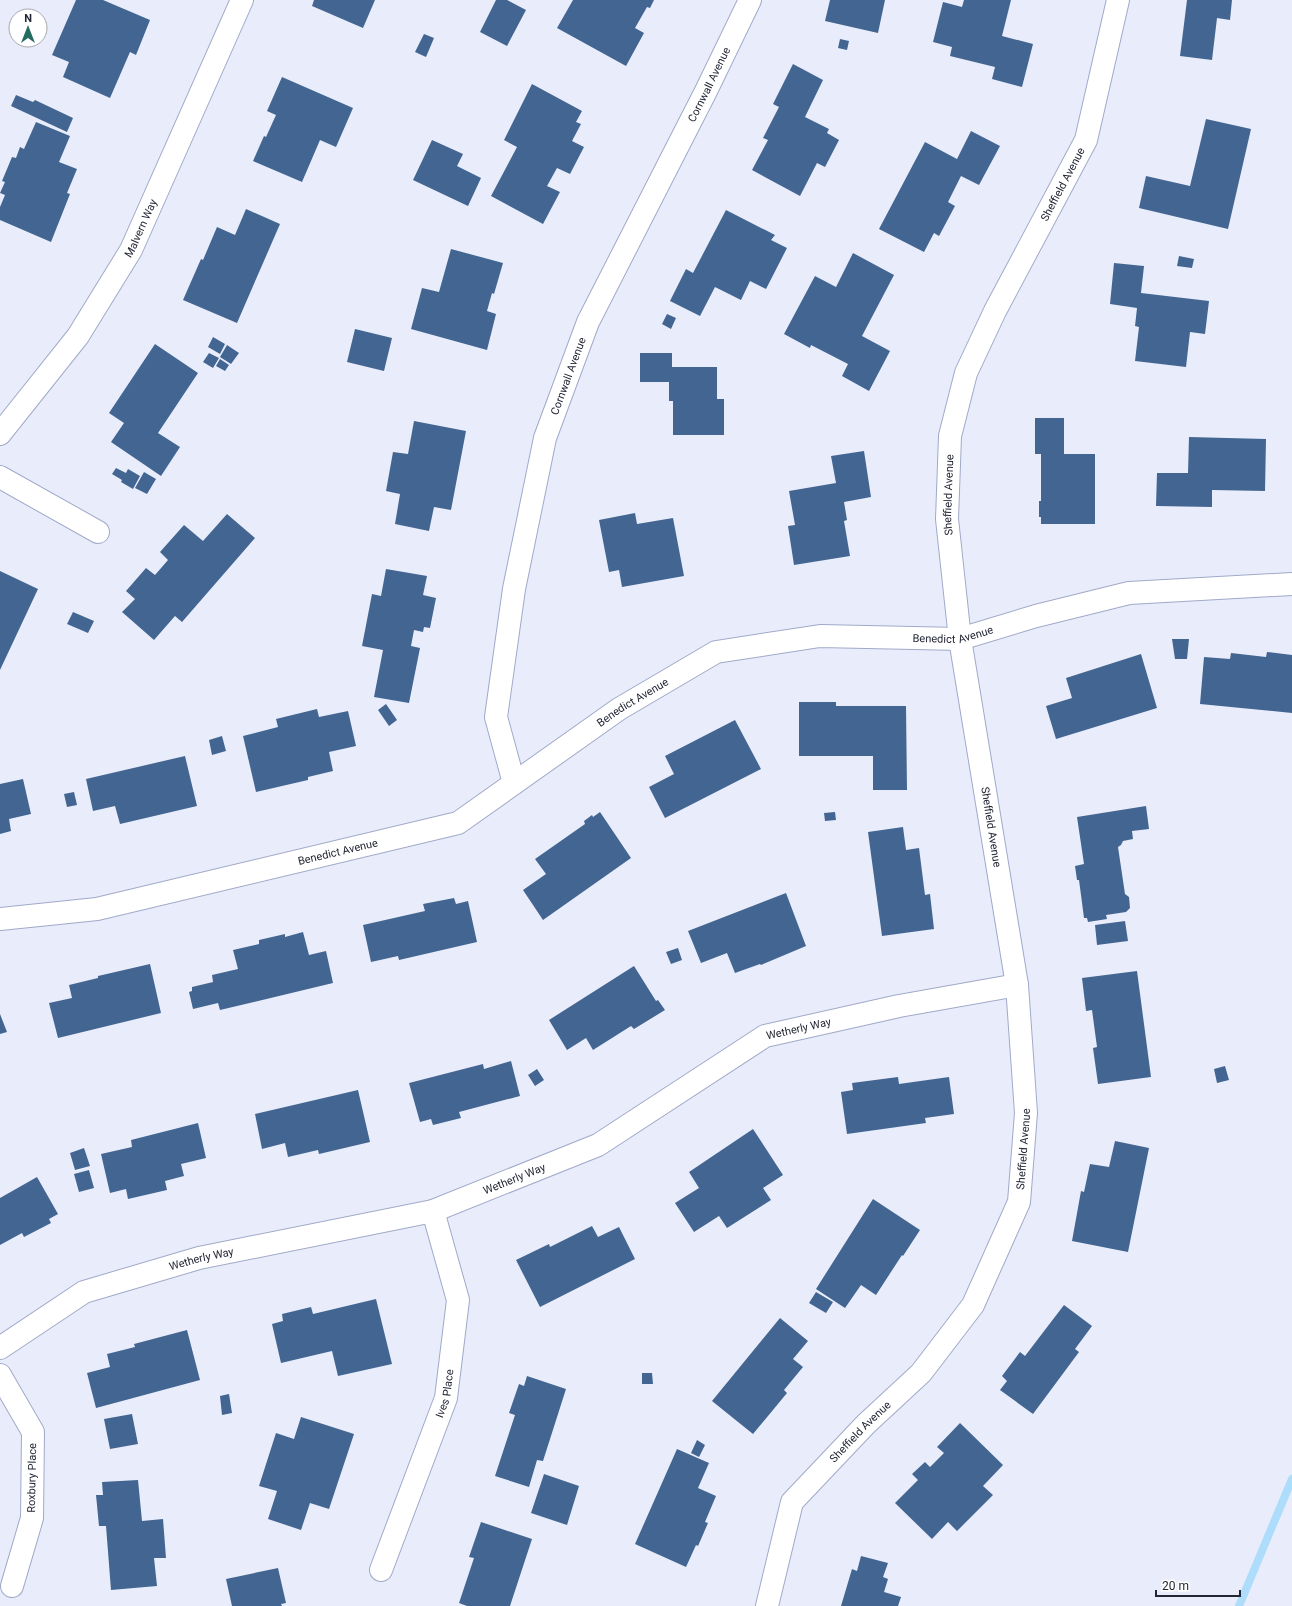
<svg xmlns="http://www.w3.org/2000/svg" width="1292" height="1606" viewBox="0 0 1292 1606" font-family="Roboto,sans-serif">
  <rect width="100%" height="100%" fill="#e9edfb"/>
  <g fill="none" stroke-linecap="round" stroke-linejoin="round">
    <path stroke="#aeddfc" stroke-width="8" d="M1239 1606 1292 1479"/>
  </g>
  <path fill="#436591" d="M76 0H103L150 20 136 55 130 52 110 98 63 77 69 62 52 55Z
    M314 0H375L363 28 312 6Z
    M496 0H507L526 10 507 46 480 32Z
    M573 0H654L650 8 647 7 635 28 644 33 626 66 557 28Z
    M830 0H885L878 33 825 21Z
    M964 0H1011L1002 36 1033 44 1022 87 992 79 995 67 950 56 952 47 933 42 943 2 962 7Z
    M1187 0H1232L1230 20 1217 18 1212 60 1180 56Z
    M424 34 434 38 426 57 415 52Z
    M840 39 849 41 847 50 838 48Z
    M793 64 823 80 805 117 829 129 827 133 839 140 825 167 817 163 800 196 752 170 768 140 763 138 779 107 773 104Z
    M282 77 353 108 336 147 320 140 302 182 253 161 264 136 266 137 276 115 267 111Z
    M532 84 582 111 576 122 581 124 572 141 584 147 570 174 557 168 547 186 560 192 543 224 491 196 517 147 504 140Z
    M16 95 33 102 35 100 73 118 67 132 11 106Z
    M1206 119 1251 129 1228 229 1139 208 1146 176 1190 186Z
    M36 122 70 136 59 162 77 169 67 193 70 194 51 242 0 220V207L5 195 0 193 5 182 2 181 12 157 16 158 20 147 24 149Z
    M971 131 1000 146 979 185 961 176 948 202 955 206 939 236 934 233 924 252 879 229 925 142 957 159Z
    M432 140 463 154 457 166 481 178 468 206 413 180Z
    M246 209 280 224 237 323 183 300 201 259 203 260 217 227 235 235Z
    M726 210 775 235 771 240 787 248 766 289 750 281 741 300 715 287 700 316 670 301 686 269 693 273Z
    M451 249 503 263 494 294 492 293 487 311 496 314 487 350 411 329 422 288 439 292Z
    M853 253 894 275 862 336 890 351 869 391 842 376 848 364 811 345 810 348 784 334 815 276 836 287Z
    M1179 256 1194 259 1192 268 1177 266Z
    M1114 263 1144 266 1141 293 1209 301 1205 334 1190 332 1186 367 1135 361 1139 327 1135 326 1137 308 1110 304Z
    M667 314 676 318 671 329 662 324Z
    M355 329 392 338 384 371 347 362Z
    M213 337 225 344 220 354 208 347Z
    M155 344 198 373 158 433 180 447 161 476 111 442 124 423 109 413Z
    M227 345 239 353 231 364 220 357Z
    M209 353 219 358 213 368 203 362Z
    M640 353H672V367H717V399H724V435H673V401H669V382H640Z
    M220 359 229 365 225 371 216 366Z
    M1035 418H1064V454H1095V524H1041V517H1039V501H1041V454H1035Z
    M414 421 466 431 451 510 434 507 429 531 395 524 400 494 386 491 393 452 408 454Z
    M1189 437 1266 439 1265 491 1212 490V507L1156 506 1157 473H1188Z
    M864 451 871 497 844 502 847 520 844 521 850 556 794 565 788 526 795 525 789 491 836 483 831 456Z
    M116 468 126 473 128 469 140 476 133 489 121 482 122 480 112 474Z
    M144 472 156 479 147 494 135 488Z
    M635 513 637 524 673 518 684 576 622 587 619 570 609 572 599 520Z
    M227 514 255 538 182 622 175 616 154 640 122 612 135 599 126 591 146 568 155 575 168 560 160 552 184 525 203 541Z
    M386 569 427 576 423 595 436 598 430 628 424 627 423 632 414 630 411 646 420 648 409 703 374 697 383 650 362 646 372 594 381 596Z
    M0 571 38 589 0 670Z
    M73 612 94 621 88 633 67 624Z
    M1172 639H1189L1187 659H1175Z
    M1267 652 1292 655V713L1200 704 1204 657 1230 659 1231 653 1266 657Z
    M1141 654 1157 708 1056 739 1046 706 1072 698 1066 678Z
    M799 702H836V706H906L907 790H873V756H799Z
    M386 704 397 720 389 726 378 710Z
    M317 709 319 717 348 711 356 746 329 752 333 771 308 777V780L256 792 243 736 278 727 276 719Z
    M735 720 761 769 665 818 649 787 674 774 665 756Z
    M222 736 226 751 212 755 209 740Z
    M185 756 197 806 120 824 115 806 93 811 86 779Z
    M23 779 31 814 9 819 11 831 0 834V784Z
    M74 792 77 805 67 807 64 794Z
    M1146 806 1149 829 1132 831 1133 839 1123 841 1121 845 1118 847 1125 894 1129 897 1130 908 1126 912 1106 915 1107 919 1088 922 1087 918H1084L1079 880H1077L1075 866 1084 864 1077 817Z
    M600 812 631 858 543 920 523 890 546 874 535 859 585 824 584 821 592 815 593 817Z
    M835 812 836 820 825 821 824 813Z
    M903 827 906 850 919 848 925 895 930 894 934 929 882 936 868 832Z
    M786 893 806 946 761 965 760 964 735 973 727 953 701 963 688 931Z
    M454 898 456 904 468 901 477 942 399 960 398 956 371 962 363 925 425 911 423 904Z
    M1125 921 1128 941 1097 945 1095 925Z
    M303 932 309 955 326 951 333 983 220 1010 218 1003 193 1009 189 992 192 991V987L213 982 212 975 238 969 233 950 259 944V940L285 934V937Z
    M678 948 682 960 671 964 666 952Z
    M150 964 161 1013 58 1038 49 1003 72 998 69 985 98 978V976Z
    M634 966 656 1001 658 1000 665 1010 634 1029 631 1026 593 1050 586 1038 567 1050 549 1020Z
    M1137 971 1151 1077 1098 1084 1093 1048 1097 1047 1092 1010 1086 1011 1082 978Z
    M0 1014 7 1032 0 1034Z
    M511 1061 520 1096 459 1112 461 1118 433 1125 431 1119 420 1122 409 1083 483 1064 484 1069Z
    M1225 1066 1229 1080 1217 1083 1214 1069Z
    M537 1069 544 1080 535 1086 528 1075Z
    M898 1077 899 1084 949 1077 954 1114 925 1118 926 1123 847 1134 841 1092 853 1090 852 1083Z
    M358 1090 370 1142 319 1154 318 1150 288 1157 285 1143 262 1149 255 1114Z
    M198 1123 206 1158 181 1164 184 1176 165 1181 167 1190 128 1199 126 1189 110 1193 101 1154 132 1147 131 1140Z
    M753 1129 783 1175 763 1188 771 1200 727 1228 719 1216 694 1232 675 1203 699 1188 689 1172Z
    M1115 1141 1149 1148 1128 1252 1072 1241 1081 1191 1084 1192 1090 1164 1109 1167Z
    M84 1148 90 1166 75 1170 70 1153Z
    M89 1170 94 1188 79 1192 74 1174Z
    M37 1177 58 1214 49 1219 51 1223 24 1237 22 1233 0 1245V1198Z
    M873 1199 920 1230 903 1256 902 1255 876 1295 861 1285 845 1308 816 1289Z
    M592 1226 598 1237 619 1227 635 1259 540 1307 516 1260 549 1244 550 1247Z
    M816 1292 833 1302 826 1313 809 1303Z
    M376 1299 392 1364 338 1376 332 1351 281 1363 272 1324 283 1321 282 1314 311 1307 313 1314Z
    M1064 1305 1092 1326 1075 1349 1079 1352 1033 1414 1000 1390 1007 1381 1002 1376 1020 1352 1025 1356Z
    M780 1318 808 1341 793 1359 803 1367 784 1390 787 1393 753 1434 712 1401Z
    M187 1330 200 1380 96 1408 87 1373 110 1367 107 1354 135 1347 134 1344Z
    M642 1373H652L653 1384H642Z
    M527 1376 566 1389 543 1461 537 1460 529 1487 495 1476 515 1415 509 1413 519 1384 524 1386Z
    M229 1394 232 1413 222 1415 220 1396Z
    M132 1414 138 1444 110 1449 104 1419Z
    M301 1417 354 1434 329 1509 310 1503 301 1530 268 1519 277 1491 259 1486 276 1433 294 1439Z
    M960 1423 1003 1465 983 1486 993 1495 957 1531 948 1522 932 1539 895 1503 918 1480 912 1474 925 1462 930 1467 944 1453 937 1447Z
    M697 1440 705 1445 699 1457 691 1453Z
    M677 1449 709 1463 698 1488 716 1496 705 1522 708 1523 698 1546 696 1545 686 1567 635 1544Z
    M544 1474 579 1486 567 1525 531 1513Z
    M138 1480 142 1521 163 1519 166 1558H154L157 1586 111 1590 106 1526H99L96 1495H103L102 1482Z
    M481 1522 532 1539 510 1606H467L459 1603 474 1558 469 1557Z
    M861 1556 888 1563 883 1577 888 1579 884 1592 901 1597 898 1606H841L852 1569 857 1571Z
    M278 1568 286 1603 281 1604 282 1606H232L226 1579Z"/>
  <g fill="none" stroke-linecap="round" stroke-linejoin="round">
    <defs>
      <g id="street">
        <path id="s1" d="M0 434 78 336 131 250 242 0"/>
        <path d="M0 477 98 532"/>
        <path id="s2" d="M514 783 496 717 514 589 545 438 588 322 706 91 750 0"/>
        <path id="s3" d="M0 919 97 909 458 823 619 709 716 652 820 636 960 639 1036 616 1129 593 1292 584"/>
        <path id="s4" d="M0 1348 84 1292 199 1258 433 1211 598 1145 765 1036 899 1006 1017 985"/>
        <path d="M0 1375 33 1432 32 1518 12 1586"/>
        <path id="s5" d="M381 1570 446 1398 458 1300 433 1211"/>
        <path id="s6" d="M767 1606 792 1502 866 1424 921 1373 973 1305 1019 1202 1026 1113 1017 985 960 639 947 519 950 436 966 373 995 311 1086 140 1118 0"/>
      </g>
    </defs>
    <use href="#street" stroke="#a1a9c9" stroke-width="24"/>
    <use href="#street" stroke="#fff" stroke-width="22"/>
  </g>
  <g text-anchor="middle" dominant-baseline="central" stroke-width="4" stroke-linejoin="round" paint-order="stroke">
    <g font-size="11" fill="#232633" stroke="#fff">
      <text stroke="none"><textPath href="#s2" startOffset="742">Cornwall Avenue</textPath></text>
      <text stroke="none"><textPath href="#s6" startOffset="1537">Sheffield Avenue</textPath></text>
      <text stroke="none"><textPath href="#s1" startOffset="250">Malvern Way</textPath></text>
      <text stroke="none"><textPath href="#s2" startOffset="418">Cornwall Avenue</textPath></text>
      <text stroke="none"><textPath href="#s6" startOffset="1201">Sheffield Avenue</textPath></text>
      <text stroke="none"><textPath href="#s3" startOffset="1017">Benedict Avenue</textPath></text>
      <text stroke="none"><textPath href="#s3" startOffset="681">Benedict Avenue</textPath></text>
      <text transform="translate(991 827) rotate(81)">Sheffield Avenue</text>
      <text stroke="none"><textPath href="#s3" startOffset="345">Benedict Avenue</textPath></text>
      <text stroke="none"><textPath href="#s4" startOffset="871">Wetherly Way</textPath></text>
      <text stroke="none"><textPath href="#s6" startOffset="541">Sheffield Avenue</textPath></text>
      <text stroke="none"><textPath href="#s4" startOffset="547">Wetherly Way</textPath></text>
      <text stroke="none"><textPath href="#s4" startOffset="223">Wetherly Way</textPath></text>
      <text stroke="none"><textPath href="#s5" startOffset="188">Ives Place</textPath></text>
      <text stroke="none"><textPath href="#s6" startOffset="205">Sheffield Avenue</textPath></text>
      <text transform="translate(32 1478) rotate(-89)">Roxbury Place</text>
    </g>
  </g>
  <g transform="translate(28 28)"><circle r="19" fill="#ffffff" stroke="#a7a8ad"/>
  <path d="M0-3L7 15L0 10L-7 15Z" fill="#246b60"/>
  <text y="-6" font-size="11" font-weight="bold" text-anchor="middle" fill="#232633">N</text>
  </g>
  <path d="M1156 1590v6h84v-6" fill="none" stroke="#232633" stroke-width="2"/>
  <text x="1162" y="1590" font-size="12" fill="#232633" stroke="#ffffff" stroke-width="3" paint-order="stroke">20 m</text>
</svg>
